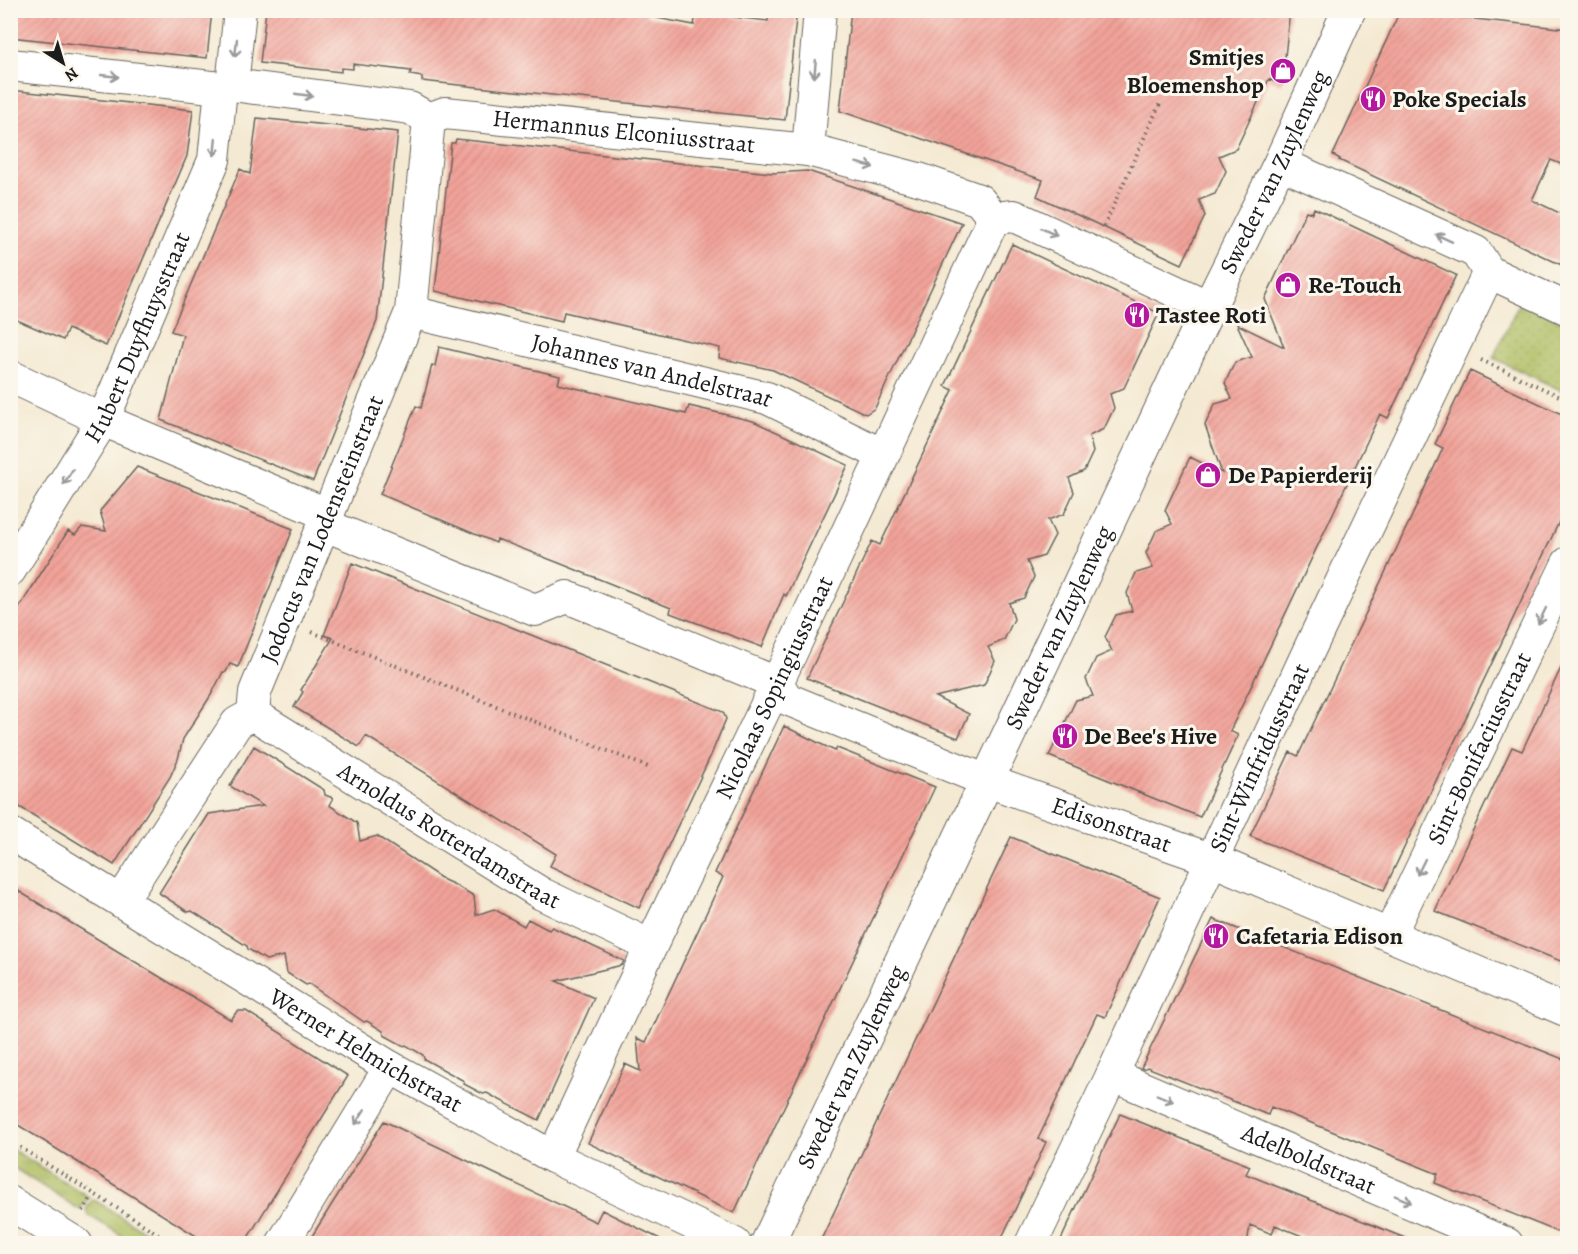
<svg xmlns="http://www.w3.org/2000/svg" width="1578" height="1254" viewBox="0 0 1578 1254" font-family="Alegreya,serif">
  <defs>
    <pattern id="grass-tufts" width="24" height="20" patternUnits="userSpaceOnUse" patternTransform="scale(1.5)"><rect width="24" height="20" fill="#adbc5f"/><path d="M3 7l-1-3M5 7V3M7 7l1-3M15 17l-1-3M17 17v-4M19 17l1-3" fill="none" stroke="#94a152"/></pattern>
    <pattern id="park-dots" width="8" height="8" patternUnits="userSpaceOnUse" patternTransform="scale(1.5)"><rect width="8" height="8" fill="#adbc5f"/><path d="M2 2h.1M6 6h.1" fill="none" stroke="#94a152" stroke-width="1.8" stroke-linecap="round"/></pattern>
    <pattern id="building-hatch" width="6" height="6" patternUnits="userSpaceOnUse" patternTransform="scale(1.5)"><rect width="6" height="6" fill="#f2a39a"/><path d="M-1 1l2-2M0 6l6-6M5 7l2-2" fill="none" stroke="#cf8c84"/></pattern>
  </defs>
  <rect width="100%" height="100%" fill="#fbf7ec"/>
  <filter id="ink" filterUnits="userSpaceOnUse"><feTurbulence type="fractalNoise" baseFrequency=".0167" numOctaves="2"/><feDisplacementMap in="SourceGraphic" scale="12" xChannelSelector="R" yChannelSelector="G"/><feConvolveMatrix kernelMatrix="1 2 1 2 8 2 1 2 1" color-interpolation-filters="sRGB"/></filter>
  <filter id="wash" filterUnits="userSpaceOnUse"><feTurbulence type="fractalNoise" baseFrequency=".008" numOctaves="4" result="noise"/><feDisplacementMap in="SourceGraphic" scale="24" xChannelSelector="R" yChannelSelector="G"/><feGaussianBlur stdDeviation="1.35" result="paint"/><feColorMatrix in="noise" values="0 0 0 0 0 0 0 0 0 0 0 0 0 0 0 0 0 1.4 0 .05"/><feComposite in="paint" operator="in"/></filter>
  <g filter="url(#wash)">
    <rect width="100%" height="100%" fill="#f4e9d2"/>
    <path fill="url(#grass-tufts)" stroke="#646c3e" stroke-width="1.5" d="M10 1148 89 1197 80 1210 11 1166Z
      M93 1199 163 1243H134L88 1215 86 1209Z"/>
    <path fill="url(#park-dots)" stroke="#646c3e" stroke-width="1.5" d="M1520 301 1567 324V393L1493 358Z"/>
    <g id="blocks">
      <path fill="url(#building-hatch)" d="M10 10H212L207 58 10 37Z
        M266 10H646V16L694 25 696 13 768 21 769 10H797L785 120 422 81V77L410 75 411 71 353 64V69L341 68V72L260 63Z
        M851 10H1290L1282 85 1269 79 1236 149 1219 156 1226 171 1215 194 1199 200 1205 216 1182 264 1037 196 1043 180 840 111Z
        M1400 11 1568 29V167L1551 160 1532 200 1568 217V268L1339 160 1340 159 1333 155Z
        M10 90 193 110 187 156 106 346 68 329 63 340 10 317Z
        M257 118 398 132 377 321 313 481 161 420 183 335 171 331 240 169 250 174Z
        M456 139 772 173 808 171 962 223 875 408 866 414 773 370 719 358 720 348 564 312 562 321 435 291 451 143H455Z
        M1314 208 1456 275 1388 418 1380 414 1238 714 1230 731 1238 735 1200 817 1049 756 1076 700 1093 696 1086 679 1096 658 1112 651 1105 637 1116 615 1132 611 1127 593 1136 573 1153 568 1146 553 1156 531 1172 524 1165 510 1190 457 1222 473 1205 425 1215 404 1232 399 1225 383 1235 362 1252 357 1237 324 1284 347 1265 299 1306 211 1312 213Z
        M1012 244 1159 313 1124 388 1110 394 1114 408 1104 429 1089 436 1093 452 1084 471 1069 478 1074 492 1064 514 1048 520 1055 535 1044 556 1027 561 1034 577 1024 598 1009 603 1014 619 1004 640 988 647 995 661 984 685 935 697 969 714 958 738 807 678 872 541 880 545 953 390 945 386Z
        M439 347 560 376 558 384 623 399 686 414 689 406 753 421 848 465 786 596 784 594 762 647 670 613 671 608 559 563 497 539 496 543 380 494 416 406 421 408 432 365 435 366Z
        M1470 371 1568 417V503L1384 890 1250 836 1290 752 1298 756 1411 518 1443 448 1435 444Z
        M137 467 293 529 238 667 230 664 226 672H223L211 695 183 739 178 759 170 777 114 865 10 801V622L68 531 75 535 82 527 106 531 100 511Z
        M352 563 723 712 726 719 711 755 639 908 550 866 556 854 366 736 359 747 294 707 303 692 301 690 333 638 324 635Z
        M1568 653V964L1435 911 1512 747 1522 751Z
        M784 726 835 751 837 748 935 787 734 1213 588 1143 625 1064 640 1071 637 1038 646 1042 723 877 715 873Z
        M254 746 324 790 325 795 333 798 329 805 357 823 360 841 377 836 444 880 455 885 474 896 476 915 494 909 524 926 528 919 549 930 552 927 624 961 622 965 556 981 594 998 539 1120 496 1098 487 1093 483 1094 464 1084V1081L424 1059 423 1055 406 1045 404 1046 384 1035 383 1031 367 1021 364 1022 309 984 306 985 287 973 284 956 266 960 248 949 247 946 192 911 188 912 159 893 209 814 263 806 230 786Z
        M1011 837 1160 897 1105 1017 1097 1014 1038 1139 1046 1142 1027 1184 999 1244H819Z
        M10 886 231 1020 237 1011H246L348 1076 244 1244H209L10 1120Z
        M1213 919 1568 1061V1236L1435 1183 1438 1174 1309 1122 1271 1107 1268 1115 1147 1067 1144 1069 1141 1068Z
        M1120 1114 1250 1166 1246 1174 1415 1242V1244H1322L1275 1225 1272 1234 1250 1225 1247 1244H1059Z
        M384 1121 596 1222 602 1210 670 1244H307Z"/>
    </g>
  </g>
  <g filter="url(#ink)">
    <use href="#blocks" fill-opacity="0" stroke="#68645c" stroke-width="1.5"/>
    <g fill="none" stroke-linecap="round" stroke-linejoin="round">
      <defs>
        <g id="street">
          <path id="s1" d="M10 65 221 88 232 85 410 108 429 119 445 113 808 150 922 180 979 200 994 218 1014 216 1209 307"/>
          <path d="M232 85 240 10"/>
          <path d="M808 150 820 10"/>
          <path d="M1280 163 1476 252 1489 272 1568 309"/>
          <path id="s2" d="M411 312 767 398 883 455"/>
          <path d="M10 376 103 420 329 515"/>
          <path id="s3" d="M325 525 535 610 567 597 777 683 787 699 987 781 1210 859 1568 1011"/>
          <path id="s4" d="M10 570 103 420 214 160 221 88"/>
          <path id="s5" d="M253 714 542 894 651 946"/>
          <path id="s6" d="M10 833 390 1067 553 1157 735 1244"/>
          <path id="s7" d="M121 901 237 723 253 714 255 692 411 312 429 119"/>
          <path id="s8" d="M1390 934 1568 563"/>
          <path id="s9" d="M1112 1075 1507 1244"/>
          <path id="s10" d="M553 1157 651 946 777 683 994 218"/>
          <path d="M282 1244 390 1067"/>
          <path id="s11" d="M1031 1244 1112 1075 1310 648 1489 272"/>
        </g>
        <g id="secondary">
          <path d="M10 1203 76 1244"/>
          <path id="s12" d="M767 1244 987 781 1209 307 1280 163 1349 10"/>
        </g>
      </defs>
      <use href="#street" stroke="#68645c" stroke-width="34"/>
      <use href="#secondary" stroke="#68645c" stroke-width="35"/>
      <path stroke="#68645c" stroke-width="4" stroke-dasharray="1.5 4.5" stroke-linecap="butt" d="M1567 10 1568 11
        M1104 226 1161 101
        M1481 360 1568 400
        M312 632 648 767
        M10 1141 174 1244
        M83 1211 91 1198"/>
      <use href="#street" stroke="#fff" stroke-width="32"/>
      <use href="#secondary" stroke="#fff" stroke-width="33"/>
    </g>
    <defs><path id="oneway-shaft" d="M-6 0H5M1.5-3L5.5 0L1.5 3" fill="none" stroke-width="1.6" stroke-linecap="round" stroke-linejoin="round" transform="scale(1.5)"/></defs>
    <g stroke="#999">
      <use href="#oneway-shaft" transform="translate(236 48) rotate(96)"/>
      <use href="#oneway-shaft" transform="translate(815 69) rotate(95)"/>
      <use href="#oneway-shaft" transform="translate(110 76) rotate(6)"/>
      <use href="#oneway-shaft" transform="translate(304 95) rotate(8)"/>
      <use href="#oneway-shaft" transform="translate(215 147) rotate(95)"/>
      <use href="#oneway-shaft" transform="translate(865 165) rotate(15)"/>
      <use href="#oneway-shaft" transform="translate(1049 232) rotate(25)"/>
      <use href="#oneway-shaft" transform="translate(1444 238) rotate(-155)"/>
      <use href="#oneway-shaft" transform="translate(68 477) rotate(122)"/>
      <use href="#oneway-shaft" transform="translate(1542 616) rotate(116)"/>
      <use href="#oneway-shaft" transform="translate(1421 867) rotate(116)"/>
      <use href="#oneway-shaft" transform="translate(1165 1098) rotate(23)"/>
      <use href="#oneway-shaft" transform="translate(360 1117) rotate(122)"/>
      <use href="#oneway-shaft" transform="translate(1403 1199) rotate(23)"/>
    </g>
  </g>
  <defs>
    <symbol id="shop-disc" viewBox="-11 -11 22 22"><circle r="9.5" fill="#b5179e" stroke="#fbf7ec"/><path d="M-5-2.5h2.3a2.7 3.5 0 0 1 5.4 0H5L5.5 6h-11ZM-1.5-2.5h3a1.5 2.3 0 0 0-3 0Z" fill="#fff"/></symbol>
    <symbol id="restaurant-disc" viewBox="-11 -11 22 22"><circle r="9.5" fill="#b5179e" stroke="#fbf7ec"/><path d="M-5-6h1v4h1v-4h1v4h1v-4h1v5L-1.5 .5V6h-2V.5L-5-1ZM5-6V6H3V1.5H1.5Q1.5-4 5-6Z" fill="#fff"/></symbol>
  </defs>
  <g fill-rule="evenodd">
    <use href="#shop-disc" x="1268" y="56" width="30" height="30"/>
    <use href="#restaurant-disc" x="1358" y="84" width="30" height="30"/>
    <use href="#shop-disc" x="1273" y="270" width="30" height="30"/>
    <use href="#restaurant-disc" x="1122" y="300" width="30" height="30"/>
    <use href="#shop-disc" x="1193" y="460" width="30" height="30"/>
    <use href="#restaurant-disc" x="1050" y="721" width="30" height="30"/>
    <use href="#restaurant-disc" x="1201" y="921" width="30" height="30"/>
  </g>
  <g text-anchor="middle" dominant-baseline="central" stroke-width="6" stroke-linejoin="round" paint-order="stroke">
    <g font-size="24" font-weight="bold" fill="#1c1c1c" stroke="#fbf7ec" text-anchor="start">
      <text x="1264" y="57" text-anchor="end">Smitjes<tspan x="1264" dy="28">Bloemenshop</tspan></text>
      <text x="1392" y="99">Poke Specials</text>
      <text x="1308" y="285">Re-Touch</text>
      <text x="1156" y="315">Tastee Roti</text>
      <text x="1228" y="475">De Papierderij</text>
      <text x="1084" y="736">De Bee's Hive</text>
      <text x="1236" y="936">Cafetaria Edison</text>
    </g>
    <g font-size="24" fill="#1c1c1c" stroke="#fbf7ec">
      <text stroke="none"><textPath href="#s1" startOffset="622">Hermannus Elconiusstraat</textPath></text>
      <text stroke="none"><textPath href="#s12" startOffset="1186">Sweder van Zuylenweg</textPath></text>
      <text stroke="none"><textPath href="#s4" startOffset="266">Hubert Duyfhuysstraat</textPath></text>
      <text stroke="none"><textPath href="#s2" startOffset="248">Johannes van Andelstraat</textPath></text>
      <text stroke="none"><textPath href="#s7" startOffset="429">Jodocus van Lodensteinstraat</textPath></text>
      <text stroke="none"><textPath href="#s12" startOffset="682">Sweder van Zuylenweg</textPath></text>
      <text stroke="none"><textPath href="#s10" startOffset="519">Nicolaas Sopingiusstraat</textPath></text>
      <text stroke="none"><textPath href="#s8" startOffset="206">Sint-Bonifaciusstraat</textPath></text>
      <text stroke="none"><textPath href="#s11" startOffset="537">Sint-Winfridusstraat</textPath></text>
      <text stroke="none"><textPath href="#s3" startOffset="855">Edisonstraat</textPath></text>
      <text stroke="none"><textPath href="#s5" startOffset="231">Arnoldus Rotterdamstraat</textPath></text>
      <text stroke="none"><textPath href="#s6" startOffset="417">Werner Helmichstraat</textPath></text>
      <text stroke="none"><textPath href="#s12" startOffset="196">Sweder van Zuylenweg</textPath></text>
      <text stroke="none"><textPath href="#s9" startOffset="214">Adelboldstraat</textPath></text>
    </g>
  </g>
  <rect width="1578" height="1254" fill="none" stroke="#fbf7ec" stroke-width="36"/>
  <g transform="translate(63 63) rotate(143)" stroke="#fbf7ec" stroke-width="4.5" paint-order="stroke">
  <path d="M0-4.5L10 22L0 15L-10 22Z" fill="#1c1c1c"/>
  <text y="-9" font-size="16" font-weight="bold" text-anchor="middle" fill="#1c1c1c">N</text>
  </g>
</svg>
